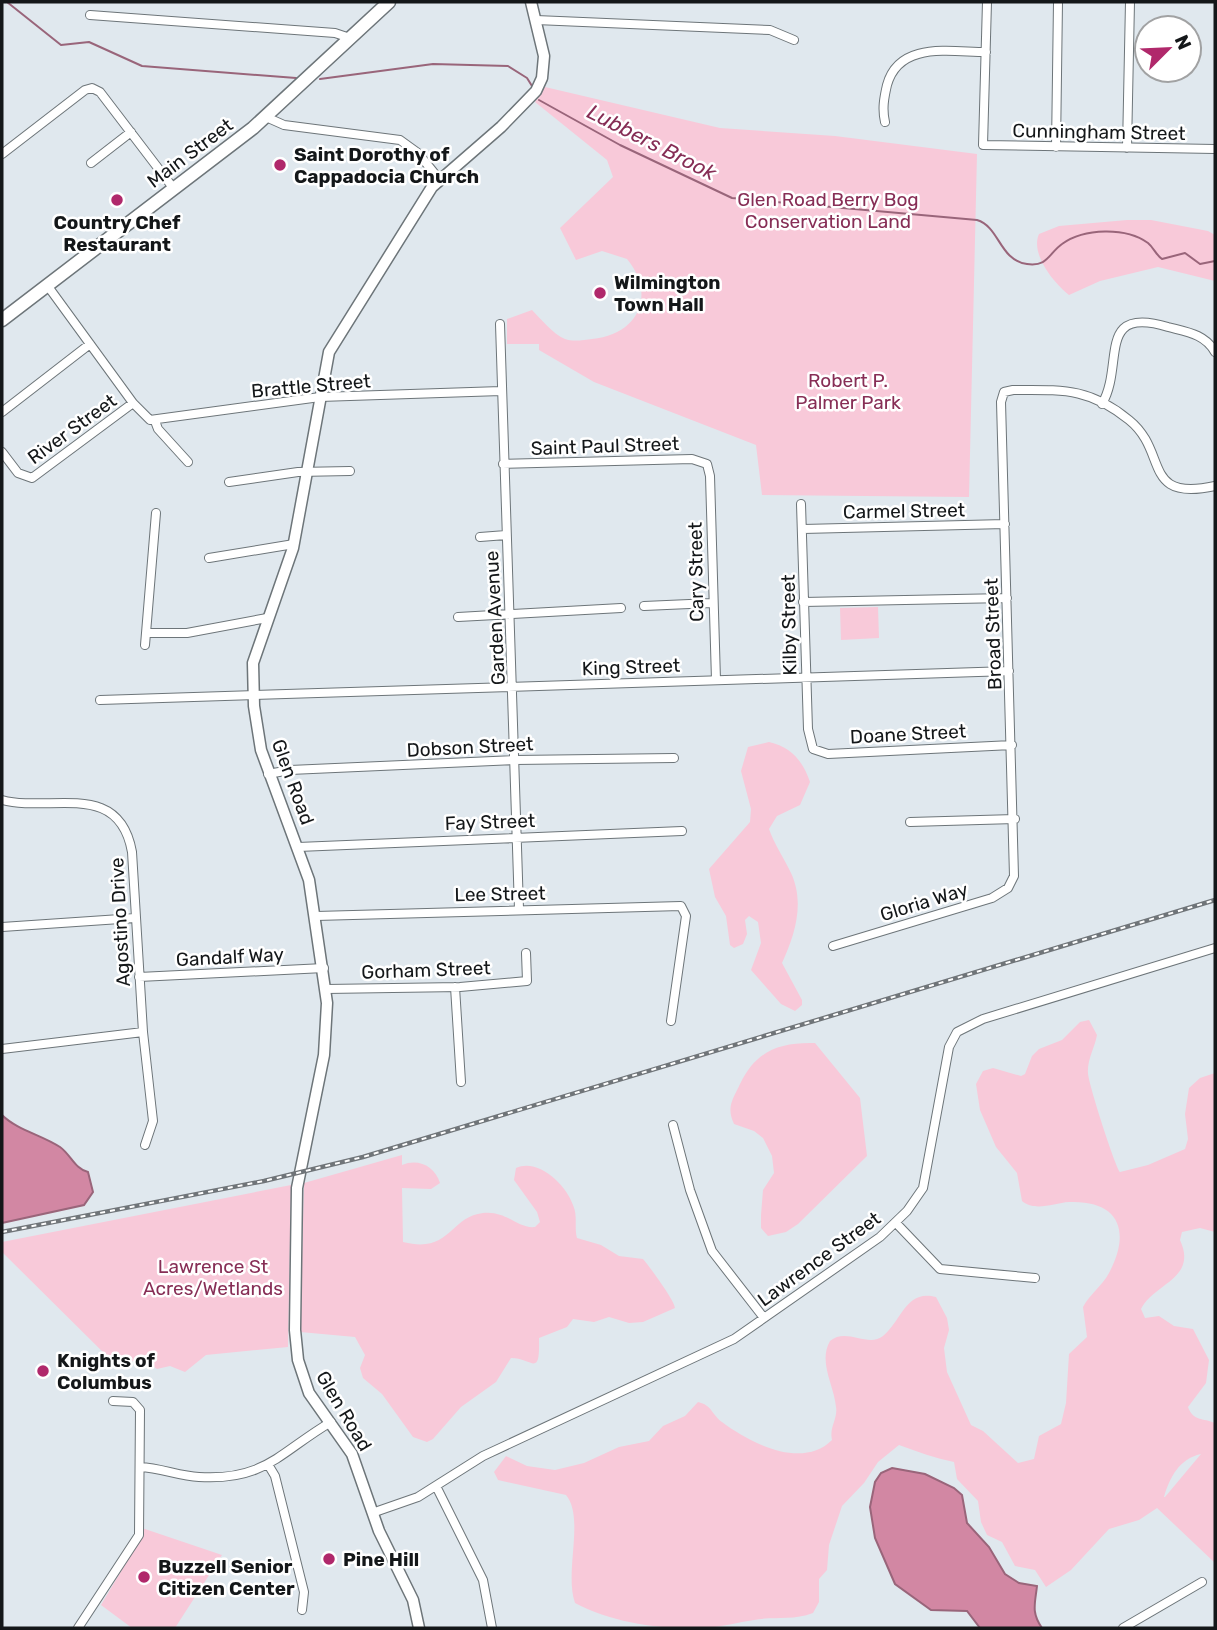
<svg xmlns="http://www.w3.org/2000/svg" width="1217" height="1630" viewBox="0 0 1217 1630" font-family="Rubik,sans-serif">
  <rect width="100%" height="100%" fill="#e0e8ee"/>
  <path fill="#f8c9d9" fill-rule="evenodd" d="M545 87 720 128 835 136 977 154 969 497 762 495 756 445 594 382 539 350V344H507V319L532 310C541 319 553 334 565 339 573 342 584 340 592 339 638 335 657 295 627 259L602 251 576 260 560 228 613 177 607 160 535 102Z
    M1127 220H1151L1208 231 1215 235V281L1158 267 1100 281 1069 295C1054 283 1030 254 1039 234L1059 226Z
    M878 607 879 638 841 640 840 608Z
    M769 742C791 747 803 761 810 782L800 805 777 816 769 829C774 844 784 858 791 873 805 903 795 935 782 963L802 1000V1005L795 1011 781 1004 751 970 761 943 758 922 749 916 745 920 747 934 743 944 734 948 730 945 726 916 715 897 709 869 750 822 751 809 741 771 748 747Z
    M1089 1020 1097 1035C1095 1047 1087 1060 1088 1073 1088 1083 1116 1169 1120 1172L1148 1165 1185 1149 1188 1139 1185 1114 1189 1088 1200 1078 1215 1073V1232L1200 1228 1182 1232 1180 1240C1198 1279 1154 1283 1141 1309L1145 1318 1159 1316 1174 1326 1193 1329 1209 1360 1206 1383 1188 1407C1193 1421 1203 1418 1215 1423V1563L1157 1508 1139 1520 1109 1529 1071 1570 1046 1587 1035 1570 1015 1566 1002 1542 987 1535 981 1522 978 1501 957 1479 954 1462C935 1458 918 1452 899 1445L878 1462 864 1483 842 1506 829 1545 827 1570 819 1579V1602L813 1613C792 1621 775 1616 754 1620 738 1622 722 1627 706 1628 661 1630 613 1623 575 1603 564 1572 585 1518 566 1495L498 1480 494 1472 506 1456 527 1466 555 1470 584 1463 619 1447 649 1441 663 1426 685 1416 698 1402C712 1405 712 1415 722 1422 750 1443 802 1470 832 1440 829 1427 838 1419 836 1407 834 1385 818 1362 830 1341 846 1327 868 1348 883 1336 902 1320 906 1289 936 1297L947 1318 949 1330 944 1348 947 1372 971 1425 983 1431 1018 1463 1034 1459 1039 1436 1061 1424 1066 1403 1069 1354 1087 1337 1083 1307C1090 1294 1102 1286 1109 1273 1131 1232 1120 1200 1069 1202 1054 1203 1035 1212 1022 1201L1017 1173 996 1147 980 1110 976 1084 983 1071 993 1068 1021 1076 1025 1074 1032 1056 1039 1049 1062 1040 1080 1022ZM1201 1454 1165 1497H1164C1170 1477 1179 1459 1201 1454Z
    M815 1043 860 1098 867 1156 798 1224 786 1232 768 1236 761 1228V1215L763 1190 774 1173 772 1156 763 1138 754 1131 734 1124C726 1107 733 1099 740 1084 756 1051 779 1042 815 1043Z
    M402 1155V1165C418 1158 435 1166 440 1183L431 1189 402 1188 403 1242C451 1254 449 1217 483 1213 506 1210 518 1229 535 1227L540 1222 537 1212 514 1180 516 1168C539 1158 566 1185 573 1205 578 1216 574 1227 577 1238L601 1245 619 1256 643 1259C649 1266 675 1301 675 1308L643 1322 629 1323 609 1317 594 1322 573 1319 567 1327 539 1338C540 1379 533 1358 511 1358L496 1382 461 1407 433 1439 427 1442 413 1437 382 1394 363 1378 360 1368 365 1355 355 1337 300 1332 304 1183Z
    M291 1185 288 1347 206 1355 185 1372 170 1366 157 1369 144 1360 114 1363 2 1252V1242Z
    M142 1528 222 1555 175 1628H132L101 1605 140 1539Z"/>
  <path fill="#d287a3" stroke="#99657a" stroke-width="2" d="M2 1115C17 1130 42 1135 60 1147 71 1155 75 1169 88 1172L93 1192 84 1205 2 1223Z
    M892 1468 925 1474 954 1488 962 1495 967 1523 989 1547 1005 1574 1019 1583 1037 1586C1035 1604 1031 1612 1042 1628H980L967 1611 931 1610 895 1584 875 1538 870 1507 875 1482 881 1473Z"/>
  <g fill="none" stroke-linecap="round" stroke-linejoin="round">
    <path stroke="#99657a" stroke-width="2" d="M7 2 61 45 89 42 142 66 296 78
      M320 79 433 64 508 66 527 78 532 86
      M539 100 620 145 732 198 977 220C1000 227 999 260 1027 264 1048 267 1049 253 1062 244 1084 228 1126 227 1148 243 1154 248 1156 255 1162 259L1185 253 1200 264 1215 261"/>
    <defs>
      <path id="minor" d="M987 2 983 145 1215 149
        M90 15 335 33 350 38
        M536 20 770 30 794 40
        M266 117 284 125 400 140 418 153 439 179
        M885 122C882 109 884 98 887 85 899 41 950 52 986 52
        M1056 147 1058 2
        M1127 148 1130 2
        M2 154 85 90 92 88 100 92 174 189
        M91 163 131 132
        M47 285 133 403 150 420 320 397 501 391
        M500 324 519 909
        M1102 404C1125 365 1095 305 1168 327 1187 332 1205 334 1215 352
        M2 412 90 344
        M155 421 158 429 188 462
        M2 452 18 473 32 478 133 403
        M503 464 692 459 707 464 710 476 716 680
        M229 482 298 472 350 471
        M801 504 808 729 813 749 828 754 1012 745
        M803 529 1005 524
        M480 537 506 535
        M209 558 294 544
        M803 602 1007 598
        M644 606 712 603
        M458 617 621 608
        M146 633H187L267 618
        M145 645 156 513
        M100 700 1009 671
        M268 774 290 770 515 760 674 758
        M2 800C50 813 119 779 132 852L143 1032 153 1121 145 1145
        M910 822 1015 819
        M298 847 682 831
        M316 916 681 906 686 916 671 1021
        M2 927 135 918
        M833 946 992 898 1008 888 1014 876 1001 402 1004 392 1013 390C1061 390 1089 387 1129 420 1169 452 1141 502 1215 486
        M139 977 324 968
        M455 987 461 1082
        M326 989 460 987 527 981 526 953
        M2 1049 143 1032
        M673 1125 690 1190 712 1251 764 1318
        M896 1223 940 1269 1035 1278
        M269 1466 275 1476 304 1592 302 1610
        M140 1467C161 1468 179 1476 199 1477 265 1481 280 1452 331 1422
        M436 1486 483 1580 492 1628
        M372 1513 418 1497 483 1456 734 1339 880 1237 907 1211 923 1188 949 1047 957 1032 983 1019 1215 948
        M78 1628 139 1535 140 1410 133 1402 113 1401
        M1123 1628 1202 1582"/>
      <path id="tertiary" d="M419 1628 413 1600 379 1531 352 1454 309 1393 298 1360 295 1330 297 1188 324 1055 327 1003 309 880 261 750 254 706 253 663 293 548 329 352 432 187 501 127 536 91 542 78 544 56 531 2"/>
      <path id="secondary" d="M2 320 253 128 389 2"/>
    </defs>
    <use href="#minor" stroke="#6d7579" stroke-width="10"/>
    <use href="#tertiary" stroke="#6d7579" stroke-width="13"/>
    <use href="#secondary" stroke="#6d7579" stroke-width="15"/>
    <use href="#minor" stroke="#fff" stroke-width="8"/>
    <use href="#tertiary" stroke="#fff" stroke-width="10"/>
    <use href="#secondary" stroke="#fff" stroke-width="12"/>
    <defs>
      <path id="rail" d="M2 1232 264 1181 363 1157 1215 900"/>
    </defs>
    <use href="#rail" stroke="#707579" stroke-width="4.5"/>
    <use href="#rail" stroke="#fff" stroke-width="2" stroke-dasharray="5" stroke-linecap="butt"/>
  </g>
  <g fill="#b0286b" stroke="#fff" stroke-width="2.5">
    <circle cx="280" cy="165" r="7"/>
    <circle cx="117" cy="200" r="7"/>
    <circle cx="600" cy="293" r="7"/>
    <circle cx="43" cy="1371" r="7"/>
    <circle cx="329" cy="1559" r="7"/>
    <circle cx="144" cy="1577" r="7"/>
  </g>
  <g text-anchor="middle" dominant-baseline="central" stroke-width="5" stroke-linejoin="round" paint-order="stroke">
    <g font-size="19" fill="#141719" stroke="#fff">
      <text transform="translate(1099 132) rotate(1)">Cunningham Street</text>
      <text transform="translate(190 153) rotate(-37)">Main Street</text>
      <text transform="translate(311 386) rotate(-5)">Brattle Street</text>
      <text transform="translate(72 429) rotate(-36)">River Street</text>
      <text transform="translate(605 446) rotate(-2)">Saint Paul Street</text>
      <text transform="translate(904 511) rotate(-1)">Carmel Street</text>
      <text transform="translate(696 572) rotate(-91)">Cary Street</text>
      <text transform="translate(495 618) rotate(-93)">Garden Avenue</text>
      <text transform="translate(789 625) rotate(-91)">Kilby Street</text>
      <text transform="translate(993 634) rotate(-92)">Broad Street</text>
      <text transform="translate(631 667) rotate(-2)">King Street</text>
      <text transform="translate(908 734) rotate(-3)">Doane Street</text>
      <text transform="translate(470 747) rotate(-3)">Dobson Street</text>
      <text transform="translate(293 782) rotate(70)">Glen Road</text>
      <text transform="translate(490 822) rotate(-2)">Fay Street</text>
      <text transform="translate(500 894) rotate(-1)">Lee Street</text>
      <text transform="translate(924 902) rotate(-17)">Gloria Way</text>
      <text transform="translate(120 922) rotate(-93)">Agostino Drive</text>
      <text transform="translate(230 957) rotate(-3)">Gandalf Way</text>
      <text transform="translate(426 970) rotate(-2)">Gorham Street</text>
      <text transform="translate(819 1259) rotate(-36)">Lawrence Street</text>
      <text transform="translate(344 1411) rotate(59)">Glen Road</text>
    </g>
    <g font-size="19" font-weight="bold" fill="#141719" stroke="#fff" text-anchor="start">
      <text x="294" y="154">Saint Dorothy of<tspan x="294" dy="22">Cappadocia Church</tspan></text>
      <text x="117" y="222" text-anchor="middle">Country Chef<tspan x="117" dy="22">Restaurant</tspan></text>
      <text x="614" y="282">Wilmington<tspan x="614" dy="22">Town Hall</tspan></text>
      <text x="57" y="1360">Knights of<tspan x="57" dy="22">Columbus</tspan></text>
      <text x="343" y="1559">Pine Hill</text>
      <text x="158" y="1566">Buzzell Senior<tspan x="158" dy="22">Citizen Center</tspan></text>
    </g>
    <g font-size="19" fill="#872e56" stroke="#fff">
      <text x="828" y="199">Glen Road Berry Bog<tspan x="828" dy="22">Conservation Land</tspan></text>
      <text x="848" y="380">Robert P.<tspan x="848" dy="22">Palmer Park</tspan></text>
      <text x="213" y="1266">Lawrence St<tspan x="213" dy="22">Acres/Wetlands</tspan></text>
    </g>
    <g font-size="21" font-style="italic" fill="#862d55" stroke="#fff">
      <text transform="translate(652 142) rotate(27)">Lubbers Brook</text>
    </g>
  </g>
  <rect width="1217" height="1630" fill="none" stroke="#141719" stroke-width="7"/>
  <g transform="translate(1168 49) rotate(66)"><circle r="33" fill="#ffffff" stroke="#a1a2a3" stroke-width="2"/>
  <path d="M0-5L12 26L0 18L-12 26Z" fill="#b0286b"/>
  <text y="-10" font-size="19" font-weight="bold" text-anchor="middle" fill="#141719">N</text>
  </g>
</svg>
